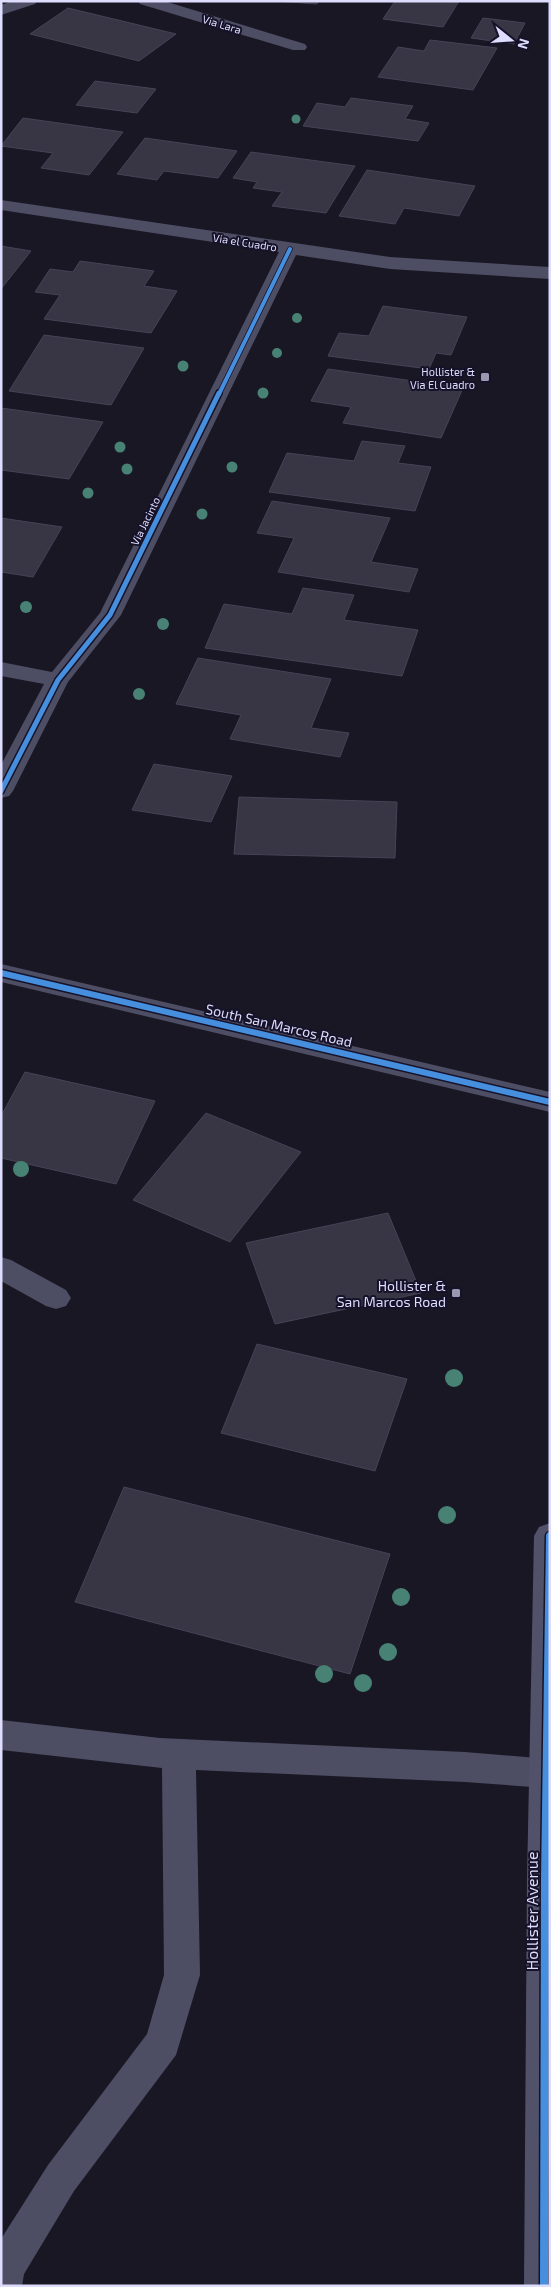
<svg xmlns="http://www.w3.org/2000/svg" width="551" height="2287" viewBox="0 0 551 2287" font-family="'Exo 2',sans-serif">
  <rect width="100%" height="100%" fill="#191724"/>
  <path fill="#383645" stroke="#454356" d="M275 1H318L317 4Z
    M395 1H459L443 27 383 19Z
    M68 8 176 34 139 61 30 34Z
    M483 18 525 23 514 44 471 38Z
    M430 40 497 48 473 90 378 77 398 47 424 51Z
    M95 81 156 89 137 113 76 105Z
    M351 98 413 106 405 119 429 123 418 141 303 126 317 103 345 107Z
    M23 118 123 132 89 175 41 168 53 153 1 146Z
    M145 138 237 151 218 178 164 171 157 180 117 174Z
    M251 152 355 166 326 213 272 206 282 192 253 188 257 182 233 178Z
    M367 170 475 186 459 216 404 208 395 224 339 216Z
    M1 246 31 251 1 289Z
    M80 261 154 271 144 286 177 291 151 333 44 319 60 295 35 292 50 269 73 272Z
    M383 306 467 317 451 355 436 353 429 369 328 356 339 333 369 336Z
    M44 335 144 348 111 405 9 391Z
    M328 369 463 388 441 438 343 423 351 407 311 401Z
    M1 408 103 422 69 479 1 470Z
    M362 441 405 446 398 463 431 467 415 511 269 492 287 453 354 461Z
    M272 501 390 518 371 562 418 569 409 592 278 572 294 538 257 533Z
    M1 518 62 527 33 577 1 572Z
    M303 588 354 595 344 620 418 630 402 676 205 648 224 604 292 614Z
    M198 658 331 679 311 728 349 733 340 757 230 739 241 715 176 704Z
    M154 764 232 776 211 822 132 810Z
    M239 797 397 802 395 858 234 854Z
    M25 1072 155 1101 116 1184 1 1158V1116Z
    M206 1113 301 1152 230 1242 133 1200Z
    M388 1213 421 1293 275 1324 246 1243Z
    M257 1344 407 1379 375 1471 221 1433Z
    M124 1487 390 1554 350 1674 75 1602Z"/>
  <g fill="none" stroke-linecap="round" stroke-linejoin="round">
    <path fill="#4d4d64" fill-rule="evenodd" d="M1 1720 160 1738 465 1752 550 1759V1787L546 1788 465 1782 196 1770 200 1975 176 2055 74 2191 24 2274 22 2286H1V2239L48 2165 147 2034 164 1975 162 1768 1 1750Z"/>
    <path fill="#4d4d64" fill-rule="evenodd" d="M12 1H37L35 4 1 15V5Z
      M138 1H164L305 44 307 47 305 50H293L140 4Z
      M1 200 390 257 550 267V279L390 269 296 255 121 615 68 682 13 791 9 796 1 798V765L44 684 1 676V662L52 672 100 613 279 252 1 210Z
      M1 964 550 1092V1112L1 982Z
      M1 1257 11 1260 66 1290 71 1298 66 1306 56 1309 46 1306 1 1281Z"/>
    <path fill="#51526a" fill-rule="evenodd" d="M550 1523V2286H524L527 1879 534 1536 539 1527Z"/>
    <defs>
      <path id="cycleway-far3" d="M219 394 290 249"/>
      <path id="cycleway-far2" d="M1 791 58 680 110 615 219 393"/>
      <path id="cycleway-far1" d="M1 973 550 1102"/>
      <path id="cycleway" d="M544 2286 545 1879 550 1536"/>
    </defs>
    <use href="#cycleway-far3" stroke="#151229" stroke-width="5.5"/>
    <use href="#cycleway-far2" stroke="#151229" stroke-width="8"/>
    <use href="#cycleway-far1" stroke="#151229" stroke-width="9"/>
    <use href="#cycleway" stroke="#151229" stroke-width="11"/>
    <use href="#cycleway-far3" stroke="#468fdf" stroke-width="4"/>
    <use href="#cycleway-far2" stroke="#468fdf" stroke-width="5"/>
    <use href="#cycleway-far1" stroke="#468fdf" stroke-width="6"/>
    <use href="#cycleway" stroke="#468fdf" stroke-width="8"/>
  </g>
  <g fill="#478275">
    <circle cx="296" cy="119" r="4.5"/>
    <circle cx="297" cy="318" r="5"/>
    <circle cx="277" cy="353" r="5"/>
    <circle cx="183" cy="366" r="5.5"/>
    <circle cx="263" cy="393" r="5.5"/>
    <circle cx="120" cy="447" r="5.5"/>
    <circle cx="232" cy="467" r="5.5"/>
    <circle cx="127" cy="469" r="5.5"/>
    <circle cx="88" cy="493" r="5.5"/>
    <circle cx="202" cy="514" r="5.5"/>
    <circle cx="26" cy="607" r="6"/>
    <circle cx="163" cy="624" r="6"/>
    <circle cx="139" cy="694" r="6"/>
    <circle cx="21" cy="1169" r="8"/>
    <circle cx="454" cy="1378" r="9"/>
    <circle cx="447" cy="1515" r="9"/>
    <circle cx="401" cy="1597" r="9"/>
    <circle cx="388" cy="1652" r="9"/>
    <circle cx="324" cy="1674" r="9"/>
    <circle cx="363" cy="1683" r="9"/>
  </g>
  <g fill="#9a98b1" stroke="#151229" stroke-width="2">
    <rect x="480" y="372" width="10" height="10" rx="2.5"/>
    <rect x="451" y="1288" width="10" height="10" rx="2.5"/>
  </g>
  <g text-anchor="middle" dominant-baseline="central" stroke-width="4" stroke-linejoin="round" paint-order="stroke">
    <g font-size="11" fill="#dfddfd" stroke="#151229">
      <text transform="translate(222 24) rotate(17)">Via Lara</text>
      <text transform="translate(245 242) rotate(9)">Via el Cuadro</text>
      <text transform="translate(145 521) rotate(-64)">Via Jacinto</text>
    </g>
    <g font-size="11" fill="#dfddfd" stroke="#151229" text-anchor="end">
      <text x="475" y="371">Hollister &amp;<tspan x="475" dy="13">Via El Cuadro</tspan></text>
    </g>
    <g font-size="14" fill="#dfddfd" stroke="#151229">
      <text transform="translate(279 1025) rotate(13)">South San Marcos Road</text>
    </g>
    <g font-size="14" fill="#dfddfd" stroke="#151229" text-anchor="end">
      <text x="446" y="1285">Hollister &amp;<tspan x="446" dy="16">San Marcos Road</tspan></text>
    </g>
    <g font-size="16" fill="#dfddfd" stroke="#151229">
      <text transform="translate(531 1911) rotate(-90)">Hollister Avenue</text>
    </g>
  </g>
  <rect width="551" height="2287" fill="none" stroke="#dfddfd" stroke-width="5"/>
  <g transform="translate(511 40) rotate(107)" stroke="#151229" stroke-width="4" paint-order="stroke">
  <path d="M0-4L9 19L0 12L-9 19Z" fill="#dfddfd"/>
  <text y="-8" font-size="14" font-weight="bold" text-anchor="middle" fill="#dfddfd">N</text>
  </g>
</svg>
